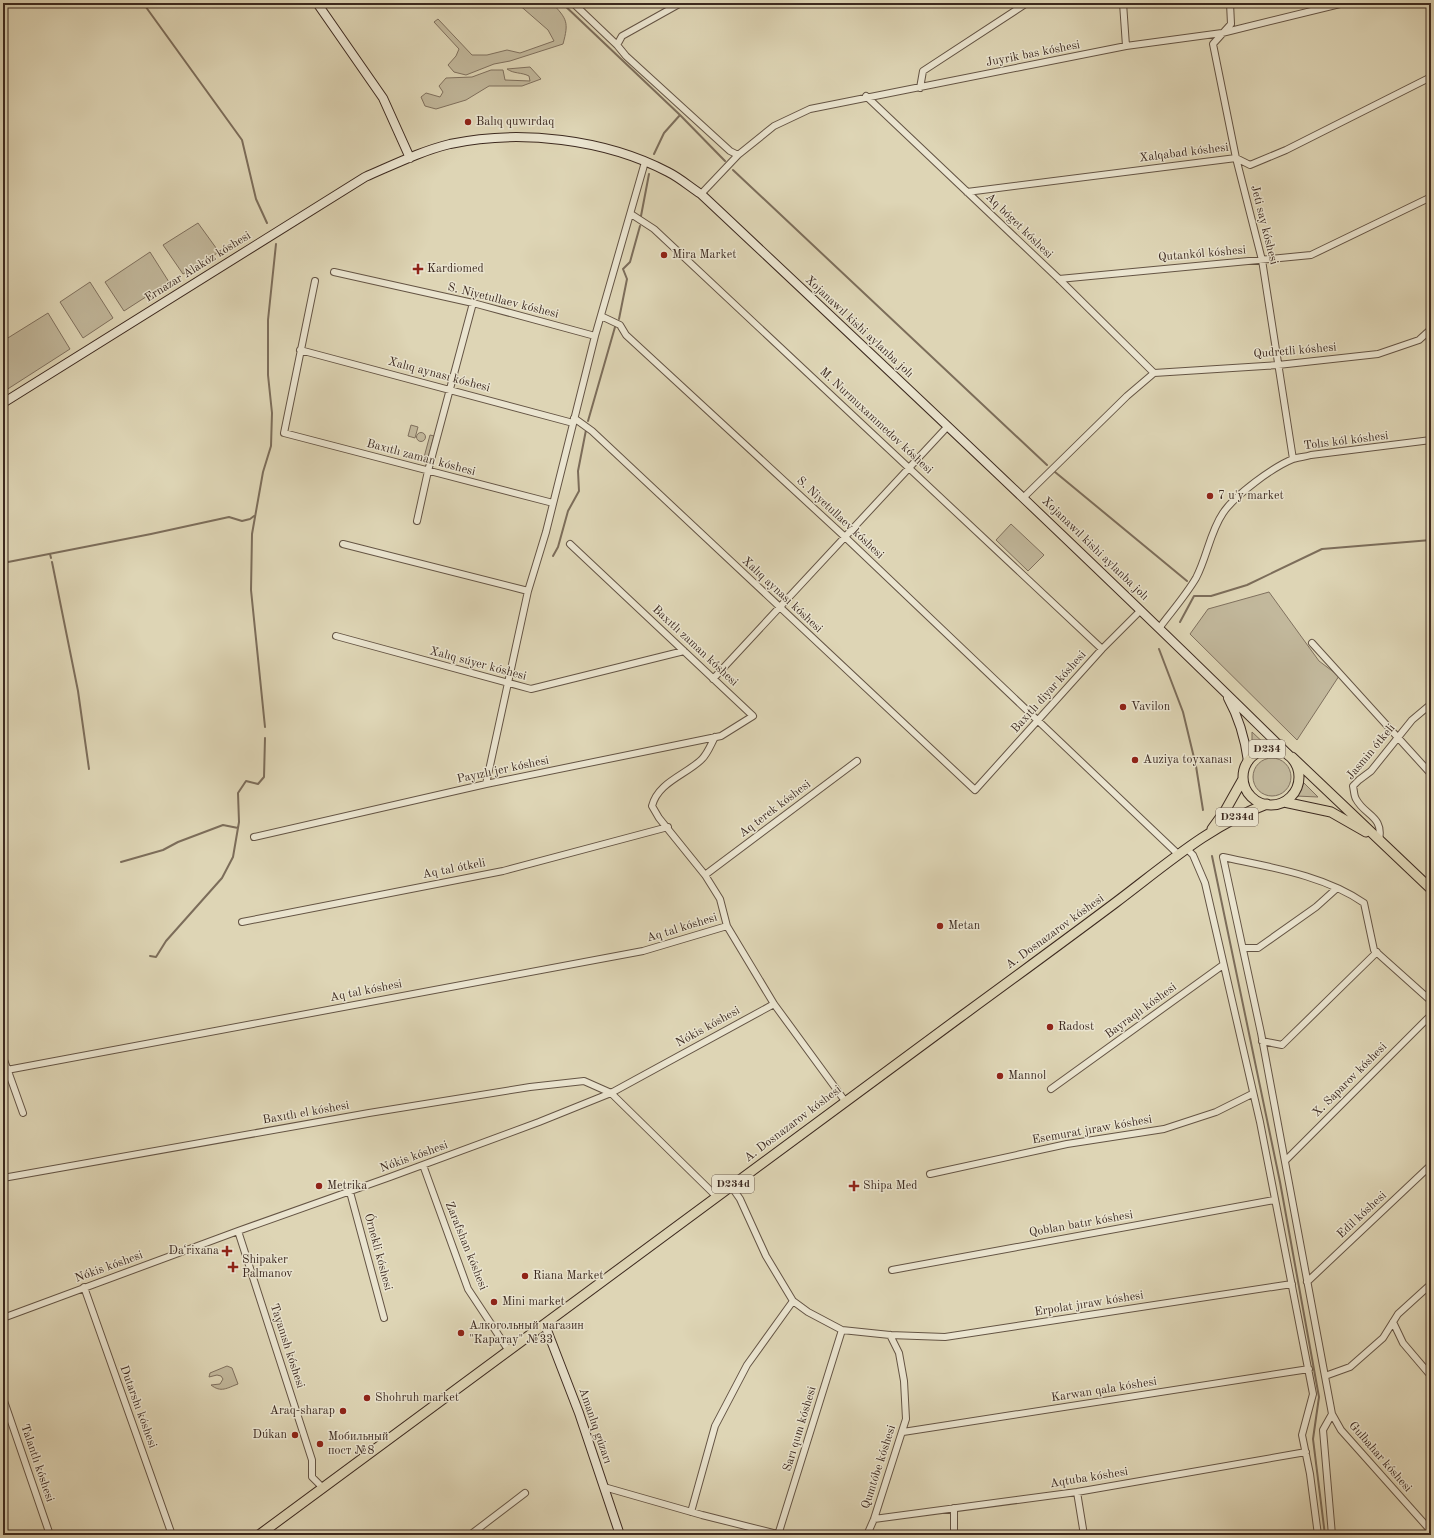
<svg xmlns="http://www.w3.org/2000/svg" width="1434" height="1538" viewBox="0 0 1434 1538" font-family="'Old Standard TT',serif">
  <rect width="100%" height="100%" fill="#ded5b5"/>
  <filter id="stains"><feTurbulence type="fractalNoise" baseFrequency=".005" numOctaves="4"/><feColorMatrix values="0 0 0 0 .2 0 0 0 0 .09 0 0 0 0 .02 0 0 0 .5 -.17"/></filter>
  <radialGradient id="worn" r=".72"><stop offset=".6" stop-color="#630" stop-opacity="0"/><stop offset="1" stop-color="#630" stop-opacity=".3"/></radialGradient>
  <path fill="#c2b89c" stroke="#7f705e" d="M517 3H552C567 19 569 22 563 44L510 61 494 64 466 75 454 72 448 65 456 56 459 49 434 22 438 19 472 55H487L507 50 520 53 554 41 548 30Z
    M530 67 541 79 522 86H489L466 100 436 109 425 106 421 97 426 93 440 97 443 92 439 86 446 78 472 77 491 70H503L505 80 530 81 529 76C521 72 514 74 507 69Z
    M198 223 219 252 183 274 163 245Z
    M150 252 169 282 124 311 105 282Z
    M90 282 113 318 83 338 60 302Z
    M48 313 70 349 3 392V341Z
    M411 425 418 427 415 438 408 436Z
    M416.5 437a4.5 4.5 0 1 1 9 0a4.5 4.5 0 1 1-9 0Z
    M430 435 434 436 427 462 423 461Z
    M1011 524 1044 555 1028 571 996 540Z
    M1269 592 1319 661 1339 676 1297 740 1190 634 1208 609Z
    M1252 732 1267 746 1259 747 1252 751Z
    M1253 777a19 19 0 1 1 38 0a19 19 0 1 1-38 0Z
    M1301 780 1318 797 1296 796 1300 789Z
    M227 1366 232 1368 238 1384C227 1388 221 1393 211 1385L220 1384 223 1379 221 1376 217 1375 209 1377 210 1373Z"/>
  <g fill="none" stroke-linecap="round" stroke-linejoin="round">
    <path stroke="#7c6d5a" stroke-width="2" d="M143 3 242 140 256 199 267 223
      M562 3 680 115 725 161
      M654 154 664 133 680 115
      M733 170 1047 465
      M641 216 649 174
      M619 319 627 279 623 269 630 262 640 226
      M588 421 615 327
      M1055 472 1187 581
      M50 554 51 558
      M553 556 558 547 568 511 579 491 578 471 586 430
      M52 562 78 691 89 769
      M3 563 151 534 229 517 242 521 250 519 254 516
      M1180 622 1194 596H1211L1247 585 1322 549 1431 540
      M1159 649 1183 712 1196 766 1203 810
      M265 727 251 590 252 534 263 472 271 446 272 413 268 375V320L276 244
      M1212 856 1280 1182 1319 1397 1313 1439 1325 1535
      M121 862 163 850 178 842 223 825 238 828
      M150 956 156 957 166 941 222 878 233 857 239 822 238 793 246 781 258 784 264 777 265 738"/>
    <defs>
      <path id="street" d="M573 3 617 45 626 56 730 151 738 155
        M1123 3 1126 46
        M1230 3 1231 24 1213 44 1236 158 1262 260 1293 459
        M617 45 622 36 681 3
        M920 88 923 71 1027 3
        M866 96 1059 279 1154 373
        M967 192 1236 158 1250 165 1286 150 1431 77
        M701 194 738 155 774 126 810 109 1126 46 1222 33 1344 3
        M631 214 654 229 1102 649
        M334 272 473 303 595 336
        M1059 279 1311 255 1431 197
        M315 281 284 433 553 503
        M601 316 620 325 626 335 845 537 1179 855
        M300 350 573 423
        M1154 373 1278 365 1378 354 1419 340 1431 329
        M574 418 592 431 975 790 1102 649 1141 610
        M1024 497 1127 396 1154 373
        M417 521 428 471 473 303
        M343 544 528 591
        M1160 627C1172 611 1186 595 1196 578 1207 557 1210 532 1223 513 1235 495 1273 467 1293 459 1298 457 1305 457 1311 455L1431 440
        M336 636 531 689 684 651
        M1312 643 1431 774
        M713 679 948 426
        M715 737C711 744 708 753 702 759 686 775 658 782 652 806L659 818 705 875 720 899 727 926 774 1004 845 1101
        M486 784 528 591 546 532 595 336 645 162
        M254 837 486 784 721 736 753 716 570 544
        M1379 840C1384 816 1365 816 1356 799 1354 796 1354 790 1353 786L1359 780 1371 771 1412 720 1431 704
        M1187 849 1193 855 1205 883 1260 1122 1313 1394 1302 1435 1310 1474 1318 1535
        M705 875 857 761
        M242 922 503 871 668 827
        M1243 948H1258L1316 907 1336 889
        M1262 1041 1282 1045 1377 952
        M3 1057 23 1113
        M7 1070 643 951 727 926
        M1051 1089 1223 965
        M1285 1161 1431 1015
        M423 1165 468 1289 509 1351
        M930 1174 1067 1144 1164 1129 1216 1112 1252 1094
        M3 1178 369 1113 530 1087 584 1081 611 1093 716 1196
        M731 1186 740 1199 766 1256 793 1301 808 1312 842 1330 890 1335 945 1337 1292 1284
        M350 1192 384 1318
        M238 1231 312 1460V1477L323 1488
        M892 1270 1274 1200
        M1307 1282 1431 1165
        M84 1287 172 1535
        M3 1318 238 1231 390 1177 539 1122 611 1093 774 1004
        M1393 1322 1403 1343 1431 1376
        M1325 1376 1350 1367 1383 1338 1398 1314 1431 1284
        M3 1398 50 1535
        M1332 1414 1341 1430 1431 1531
        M903 1432 1309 1369
        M604 1487 702 1515 781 1535
        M1077 1492 1084 1535
        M954 1508V1535
        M691 1512 715 1426 747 1365 793 1301
        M874 1519 1077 1492 1306 1452
        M470 1535 525 1493
        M778 1535 842 1330
        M867 1535 874 1519 906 1419 904 1381 899 1353 890 1335
        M1332 1535 1323 1430 1332 1414 1261 1033 1223 857C1269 867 1324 875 1364 903L1374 950 1431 1001"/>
      <path id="secondary" d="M317 3 383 98 410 158
        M3 403 365 177C393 165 421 151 450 144 520 129 605 139 668 172 680 178 690 187 701 194 898 379 1095 564 1288 754
        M1228 698C1239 718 1245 739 1248 761
        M545 1325 579 1413 620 1535"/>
      <path id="primary" d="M1243 777a28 28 0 1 1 56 0a28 28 0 1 1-56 0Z
        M1292 757 1431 889
        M1284 802 1331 812 1366 832
        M1212 829 1225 811 1243 779
        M259 1535C493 1364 725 1190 959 1018 1011 980 1063 942 1115 903 1163 867 1210 825 1267 804"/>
    </defs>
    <use href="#street" stroke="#645444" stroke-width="8"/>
    <use href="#secondary" stroke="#3c291f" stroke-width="10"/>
    <use href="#primary" stroke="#3c291f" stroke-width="11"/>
    <use href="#street" stroke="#eae4cf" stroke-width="6"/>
    <use href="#secondary" stroke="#eae4cf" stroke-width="8"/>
    <use href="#primary" stroke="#ded5b5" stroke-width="9"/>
  </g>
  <g fill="#8f2418" stroke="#eae4cf" stroke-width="1.5">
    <circle cx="468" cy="122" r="4"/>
    <circle cx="664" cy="255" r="4"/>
    <path d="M416 263h4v4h4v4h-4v4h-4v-4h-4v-4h4z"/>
    <circle cx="1210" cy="496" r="4"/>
    <circle cx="1123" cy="707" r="4"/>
    <circle cx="1135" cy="760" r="4"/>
    <circle cx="940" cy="926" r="4"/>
    <circle cx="1050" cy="1027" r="4"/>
    <circle cx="1000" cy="1076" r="4"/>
    <circle cx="319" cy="1186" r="4"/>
    <path d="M852 1180h4v4h4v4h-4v4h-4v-4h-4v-4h4z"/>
    <path d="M225 1245h4v4h4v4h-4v4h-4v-4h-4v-4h4z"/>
    <path d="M231 1261h4v4h4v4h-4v4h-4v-4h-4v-4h4z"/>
    <circle cx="525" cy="1276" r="4"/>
    <circle cx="494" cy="1302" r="4"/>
    <circle cx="461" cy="1333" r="4"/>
    <circle cx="367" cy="1398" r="4"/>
    <circle cx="343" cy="1411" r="4"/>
    <circle cx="295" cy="1435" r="4"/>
    <circle cx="320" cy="1444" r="4"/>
  </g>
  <g text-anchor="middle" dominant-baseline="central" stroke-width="3" stroke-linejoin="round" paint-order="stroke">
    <g fill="#eae4cf" stroke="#706154" stroke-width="1">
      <rect x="1249" y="740" width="36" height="18" rx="3"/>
      <rect x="1216" y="808" width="42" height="18" rx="3"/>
      <rect x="712" y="1175" width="42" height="18" rx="3"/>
    </g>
    <g font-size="11" font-weight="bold" fill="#3c291f">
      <text x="1267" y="749">D234</text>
      <text x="1237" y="817">D234d</text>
      <text x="733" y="1184">D234d</text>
    </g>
    <g font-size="12" fill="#3c291f" stroke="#eae4cf">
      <text transform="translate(1033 54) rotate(-11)">Juyrik bas kóshesi</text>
      <text transform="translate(1184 153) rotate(-7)">Xalqabad kóshesi</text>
      <text transform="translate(1264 225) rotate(76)">Jeti say kóshesi</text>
      <text transform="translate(1019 226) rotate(44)">Aq bóget kóshesi</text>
      <text transform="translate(1202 254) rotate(-5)">Qutankól kóshesi</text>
      <text transform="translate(198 267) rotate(-32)">Ernazar Alakóz kóshesi</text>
      <text transform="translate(503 301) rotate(14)">S. Niyetullaev kóshesi</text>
      <text transform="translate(859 327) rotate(43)">Xojanawıl kishi aylanba jolı</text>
      <text transform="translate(1295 351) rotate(-5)">Qudretli kóshesi</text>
      <text transform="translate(439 375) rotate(15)">Xalıq aynası kóshesi</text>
      <text transform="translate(876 421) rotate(43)">M. Nurmuxammedov kóshesi</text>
      <text transform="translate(1346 441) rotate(-7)">Tolıs kól kóshesi</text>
      <text transform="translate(421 458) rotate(15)">Baxıtlı zaman kóshesi</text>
      <text transform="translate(840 518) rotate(43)">S. Niyetullaev kóshesi</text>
      <text transform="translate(1095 549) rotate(44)">Xojanawıl kishi aylanba jolı</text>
      <text transform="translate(782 595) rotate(43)">Xalıq aynası kóshesi</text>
      <text transform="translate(695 646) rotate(43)">Baxıtlı zaman kóshesi</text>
      <text transform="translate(478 664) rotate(15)">Xalıq súyer kóshesi</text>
      <text transform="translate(1049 692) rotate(-48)">Baxıtlı diyar kóshesi</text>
      <text transform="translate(1371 752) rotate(-50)">Jasmin ótkeli</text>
      <text transform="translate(503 770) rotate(-12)">Payızlı jer kóshesi</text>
      <text transform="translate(775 809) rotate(-37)">Aq terek kóshesi</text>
      <text transform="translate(454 869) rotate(-11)">Aq tal ótkeli</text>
      <text transform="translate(682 928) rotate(-17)">Aq tal kóshesi</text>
      <text transform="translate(1055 932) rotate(-36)">A. Dosnazarov kóshesi</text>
      <text transform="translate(366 991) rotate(-11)">Aq tal kóshesi</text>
      <text transform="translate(1141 1011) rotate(-36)">Bayraqlı kóshesi</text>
      <text transform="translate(708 1027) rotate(-29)">Nókis kóshesi</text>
      <text transform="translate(1350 1080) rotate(-45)">X. Saparov kóshesi</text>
      <text transform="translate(306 1113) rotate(-10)">Baxıtlı el kóshesi</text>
      <text transform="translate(793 1124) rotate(-37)">A. Dosnazarov kóshesi</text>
      <text transform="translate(1092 1130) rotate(-10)">Esemurat jıraw kóshesi</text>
      <text transform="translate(414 1157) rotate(-20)">Nókis kóshesi</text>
      <text transform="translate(1362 1215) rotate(-43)">Edil kóshesi</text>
      <text transform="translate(1081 1224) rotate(-10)">Qoblan batır kóshesi</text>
      <text transform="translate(466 1246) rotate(68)">Zarafshan kóshesi</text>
      <text transform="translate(378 1252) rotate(75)">Órnekli kóshesi</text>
      <text transform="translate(109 1267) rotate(-20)">Nókis kóshesi</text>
      <text transform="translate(1089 1304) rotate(-9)">Erpolat jıraw kóshesi</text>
      <text transform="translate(287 1346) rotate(72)">Tayanısh kóshesi</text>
      <text transform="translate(1104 1390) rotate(-9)">Karwan qala kóshesi</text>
      <text transform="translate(138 1407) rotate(70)">Dutarshı kóshesi</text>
      <text transform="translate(595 1426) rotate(71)">Amanlıq gúzarı</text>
      <text transform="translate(800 1429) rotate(-73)">Sarı qum kóshesi</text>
      <text transform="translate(1380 1457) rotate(49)">Gulbahar kóshesi</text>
      <text transform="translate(37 1463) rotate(71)">Talantlı kóshesi</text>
      <text transform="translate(879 1467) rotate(-72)">Qumtóbe kóshesi</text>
      <text transform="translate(1089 1478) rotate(-9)">Aqtuba kóshesi</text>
    </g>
    <g font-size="12" fill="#3c291f" stroke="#eae4cf" text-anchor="start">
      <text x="476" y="122">Balıq quwırdaq</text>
      <text x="672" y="255">Mira Market</text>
      <text x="427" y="269">Kardiomed</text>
      <text x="1218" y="496">7 u'y market</text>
      <text x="1131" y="707">Vavilon</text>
      <text x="1143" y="760">Auziya toyxanası</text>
      <text x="948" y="926">Metan</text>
      <text x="1058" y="1027">Radost</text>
      <text x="1008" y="1076">Mannol</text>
      <text x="327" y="1186">Metrika</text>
      <text x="863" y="1186">Shipa Med</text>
      <text x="219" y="1251" text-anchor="end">Daʻrixana</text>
      <text x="242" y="1260">Shipaker<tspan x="242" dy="14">Palmanov</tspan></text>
      <text x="533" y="1276">Riana Market</text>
      <text x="502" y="1302">Mini market</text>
      <text x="469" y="1326">Алкогольный магазин<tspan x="469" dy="14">"Каратау" №33</tspan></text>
      <text x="375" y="1398">Shohruh market</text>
      <text x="335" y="1411" text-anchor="end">Araq-sharap</text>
      <text x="287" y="1435" text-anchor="end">Dúkan</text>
      <text x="328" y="1437">Мобильный<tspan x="328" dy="14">пост №8</tspan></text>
    </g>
  </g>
  <rect width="1434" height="1538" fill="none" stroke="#ded5b5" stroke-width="16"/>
  <rect x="4" y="4" width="1426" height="1530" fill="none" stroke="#3c291f" stroke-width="2"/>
  <rect x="8" y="8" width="1418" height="1522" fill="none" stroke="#3c291f"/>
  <rect width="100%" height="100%" filter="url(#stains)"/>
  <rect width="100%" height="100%" fill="url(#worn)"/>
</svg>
